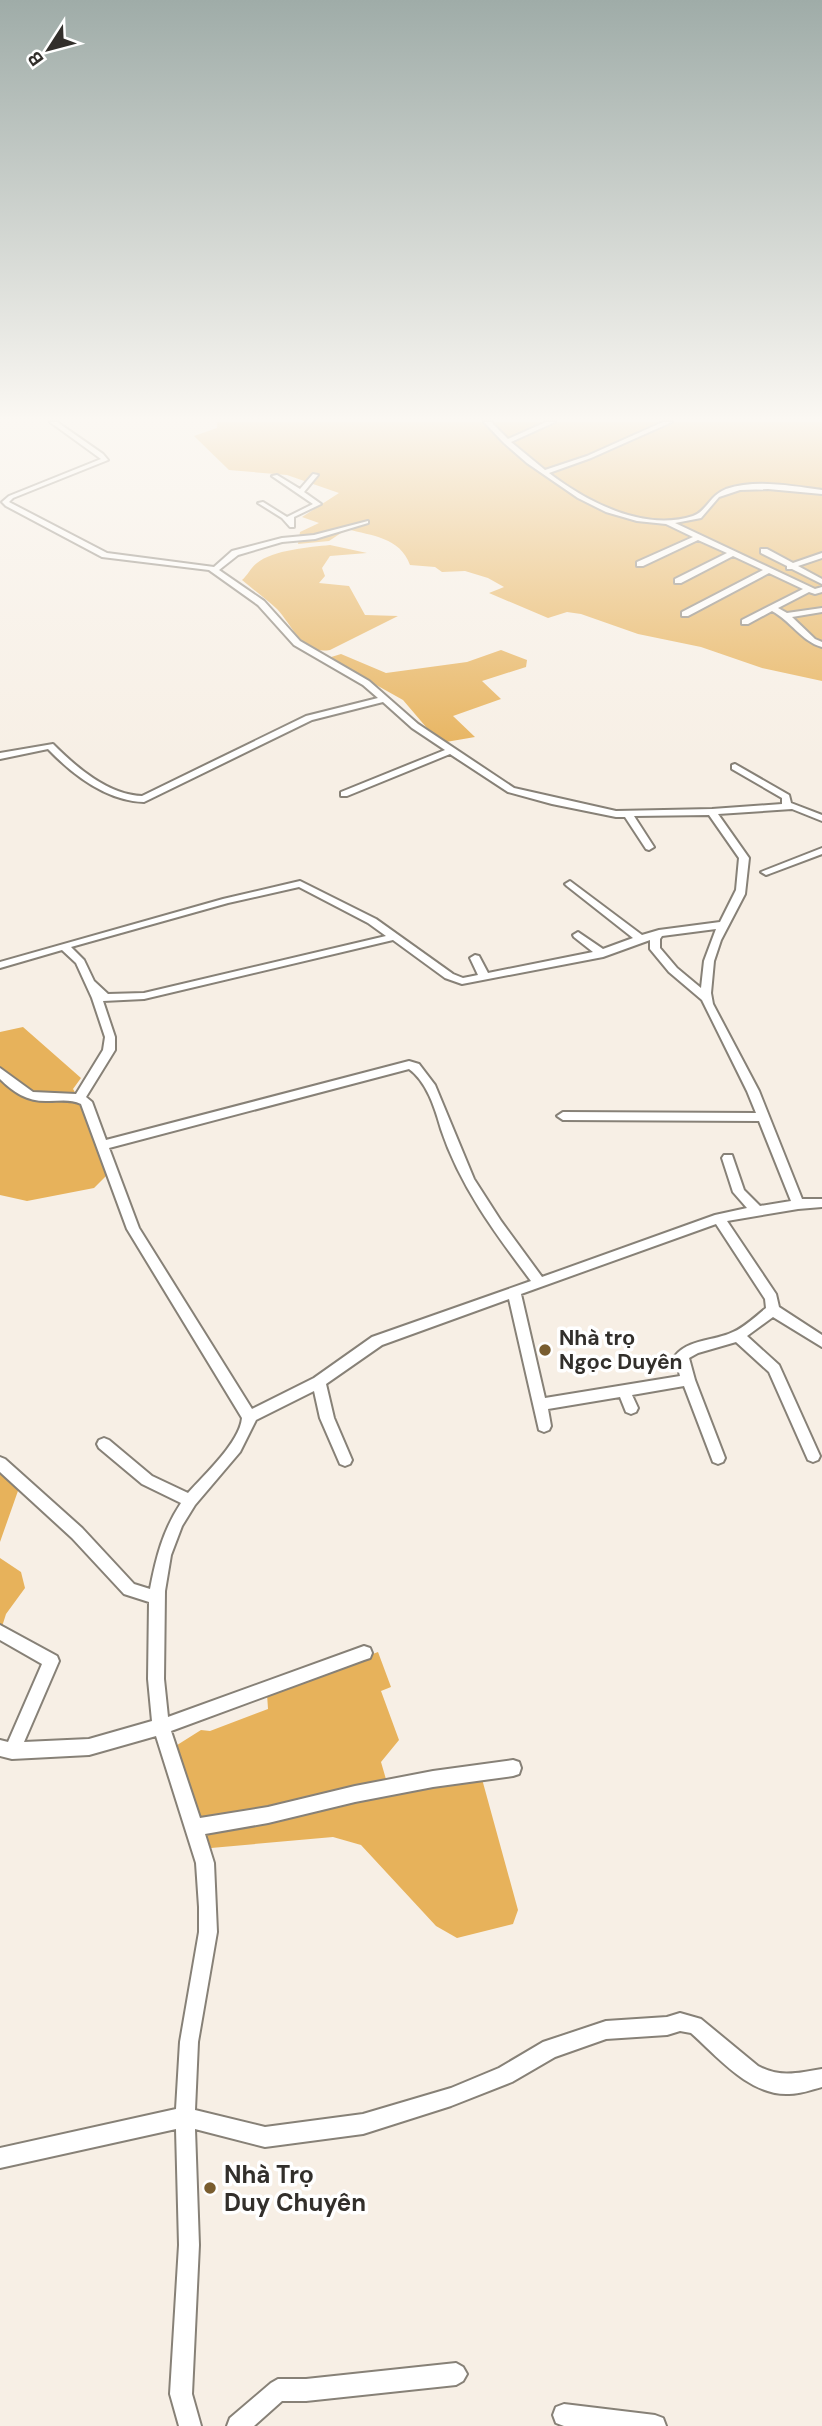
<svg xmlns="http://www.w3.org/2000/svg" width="822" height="2426" viewBox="0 0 822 2426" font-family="'DM Sans',sans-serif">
  <rect width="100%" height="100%" fill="#f7efe5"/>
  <path fill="#e7b25b" d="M217 422H822V681L762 668 701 647 638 634 581 614 567 612 548 618 489 593 504 587 488 578 465 571 442 572 435 567 410 565C400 537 372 536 347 529L329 541 298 544 300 532 319 523 302 517 339 493 287 475 229 470 194 436 217 428Z
    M330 545 367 553 330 556 322 568 325 576 319 583 349 586 365 615 398 616 330 650C302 655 293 626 277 609 266 599 254 590 242 580 248 575 251 567 257 563 273 550 310 547 330 545Z
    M501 650 527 660 526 667 482 681 501 699 453 716 475 737 446 742 432 734 403 700 328 658 341 654 386 673 467 662Z
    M23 1027 81 1078 73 1089 82 1104 107 1175 94 1188 27 1201 0 1195V1032Z
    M0 1472 19 1488 0 1542Z
    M0 1558 21 1572 25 1588 6 1614 0 1633Z
    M378 1652 391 1687 381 1691 399 1740 381 1762 390 1793 482 1779 518 1910 513 1924 457 1938 436 1926 361 1845 333 1837 211 1848 204 1843 174 1747 201 1730 210 1731 268 1709 267 1694Z"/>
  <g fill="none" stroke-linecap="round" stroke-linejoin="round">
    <defs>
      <path id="minor" d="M50 422H57L103 454 108 460 13 498 9 502 107 553 214 567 232 551 282 538 314 535 368 521V523L315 539 282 542 238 555 219 570 264 601 300 641 369 681 418 724 514 788 616 811 712 809 782 804V798L732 769V765L735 764 789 795 791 803 822 815V821L792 809 718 814 749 858 745 894 721 940 714 961 711 993 713 1004 759 1091 802 1199H822V1207L798 1209 727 1221 776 1294 779 1307 822 1335V1347L773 1317 747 1336 779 1365 820 1456 818 1460 813 1462 808 1460 769 1372 736 1342 698 1353 689 1358 695 1380 725 1458 723 1462 718 1464 713 1462 684 1386 632 1395 638 1408 636 1412 631 1414 626 1412 620 1397 548 1409 551 1426 549 1430 544 1432 539 1430 509 1299 382 1345 326 1384 334 1418 352 1460 350 1464 345 1466 340 1464 320 1418 314 1391 256 1420 240 1452 195 1505 182 1526 171 1555 165 1591 164 1679 168 1717 364 1646 370 1648 372 1653 370 1658 364 1660 171 1731 200 1818 268 1807 355 1786 433 1771 513 1760 519 1762 521 1768 519 1774 513 1776 433 1787 355 1802 268 1823 205 1834 214 1863 217 1932 198 2042 195 2110 265 2127 363 2114 451 2088 499 2068 543 2042 606 2021 667 2017 680 2013 701 2019 758 2066C780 2078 798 2073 822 2069V2087C811 2090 800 2094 789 2094 750 2096 718 2057 691 2033L680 2031 667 2035 606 2039 555 2057 512 2082 451 2106 363 2134 265 2147 195 2129 199 2245 192 2394 201 2426H179L170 2394 179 2245 176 2129 0 2168V2148L176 2109 180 2042 199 1932V1907L196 1863 156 1736 89 1755 12 1759 0 1756V1740L8 1742 42 1664 0 1640V1625L57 1656 59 1661 24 1742 89 1739 152 1721 148 1679 149 1602 124 1594 72 1538 0 1472V1457L5 1459 82 1528 134 1584 150 1589C156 1558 163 1530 181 1503L142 1484 99 1448 97 1444 99 1440 104 1438 109 1440 152 1476 188 1493C204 1475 240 1442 242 1418L127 1229 81 1104C71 1099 60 1101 49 1101 28 1102 14 1093 0 1079V1068L33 1092 76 1094 103 1050 105 1037 92 998 76 963 62 950 0 968V962L223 899 300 881 376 919 453 974 463 978 478 975 470 958 475 955 479 956 488 973 593 952 574 937 573 935 578 932 603 949 633 938 567 886 565 884 570 881 642 935 659 930 720 922 736 890 739 858 709 815 634 816 654 847 649 850 646 849 625 817H616L552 804 508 792 450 754 347 796H341V792L445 750 412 728 383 702 312 720 144 802C107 801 73 775 48 749L0 759V753L53 744C76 767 108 795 142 796L306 716 378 698 363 685 294 645 258 605 209 570 102 557 6 506 2 502 9 496 101 459ZM299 887 368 923 386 936 144 993 108 994 94 981 84 960 71 947 228 903ZM716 929 704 961 701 988 677 968 660 948V939L662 936ZM393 940 445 978 462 984 603 957 650 940V949L669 972 702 1000 747 1091 756 1113 563 1112 557 1116 563 1120 759 1121 791 1201 760 1206 744 1190 732 1155H724L722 1158 733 1192 747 1208 715 1215 542 1277 501 1221 474 1179 435 1085 419 1064 409 1061 106 1140 92 1102 86 1097 115 1050V1037L103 1001 144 999ZM409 1069C427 1082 435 1108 441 1129 460 1186 495 1233 531 1281L372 1337 314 1378 252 1409 139 1228 109 1148ZM716 1224 765 1299 766 1308C756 1316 745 1327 733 1332 715 1341 688 1339 675 1356L680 1376 545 1398 521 1294Z
        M484 422H491L508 439 546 422H555L511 442 545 470 587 456 663 422H672L591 458 549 473C587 502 644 532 693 516 707 511 710 495 726 489 756 479 791 486 822 490V494L768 489 740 490 719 497 701 518 675 523 815 589 822 587V592L815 594 809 592 778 608 787 613 822 608V612L792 617 815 639 822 642V647C801 641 791 621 772 611L748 624H742V620L803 589 769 573 688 616H682V612L763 570 733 556 681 583H675V579L727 553 698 540 643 566H637V562L693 537 666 524 637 521 606 512 578 498 527 463 504 443Z
        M313 474 318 475 304 492 321 504 294 517V527H290L282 518 258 503 263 502 287 517 313 504 272 476 277 475 300 489Z
        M761 549H767L793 563 822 553V558L798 566 822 579V584L792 569H787V566L761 553Z
        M822 848V854L769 874 766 875 761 872Z
        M456 2363 463 2367 467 2374 463 2381 456 2385 306 2401H282L254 2426H227L230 2418 271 2383 278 2379H306Z
        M564 2404 655 2415 663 2418 666 2426H564L556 2423 553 2415 556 2407Z"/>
    </defs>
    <use href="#minor" stroke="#878177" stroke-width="4"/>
    <use href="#minor" fill="#fff" fill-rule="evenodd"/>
  </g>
  <linearGradient id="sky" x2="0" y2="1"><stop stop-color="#9faca8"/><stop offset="0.55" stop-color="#fbf8f3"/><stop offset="1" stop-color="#fbf8f3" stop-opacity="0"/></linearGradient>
  <rect width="822" height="762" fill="url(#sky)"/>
  <g fill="#795d2f" stroke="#fff" stroke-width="2.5">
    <circle cx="545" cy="1350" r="7"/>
    <circle cx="210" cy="2188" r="7"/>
  </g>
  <g text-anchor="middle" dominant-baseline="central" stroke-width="7" stroke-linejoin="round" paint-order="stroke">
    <g font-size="21" font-weight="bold" fill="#322f2b" stroke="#fff" text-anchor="start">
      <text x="559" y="1338">Nhà trọ<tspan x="559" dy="24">Ngọc Duyên</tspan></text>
    </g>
    <g font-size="24" font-weight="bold" fill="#322f2b" stroke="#fff" text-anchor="start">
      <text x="224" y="2174">Nhà Trọ<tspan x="224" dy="28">Duy Chuyên</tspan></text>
    </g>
  </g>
  <g transform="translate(49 49) rotate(234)" stroke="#ffffff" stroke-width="5" paint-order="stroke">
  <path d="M0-5L12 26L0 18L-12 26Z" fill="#322f2b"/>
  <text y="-10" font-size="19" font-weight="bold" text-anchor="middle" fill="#322f2b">B</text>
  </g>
</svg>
